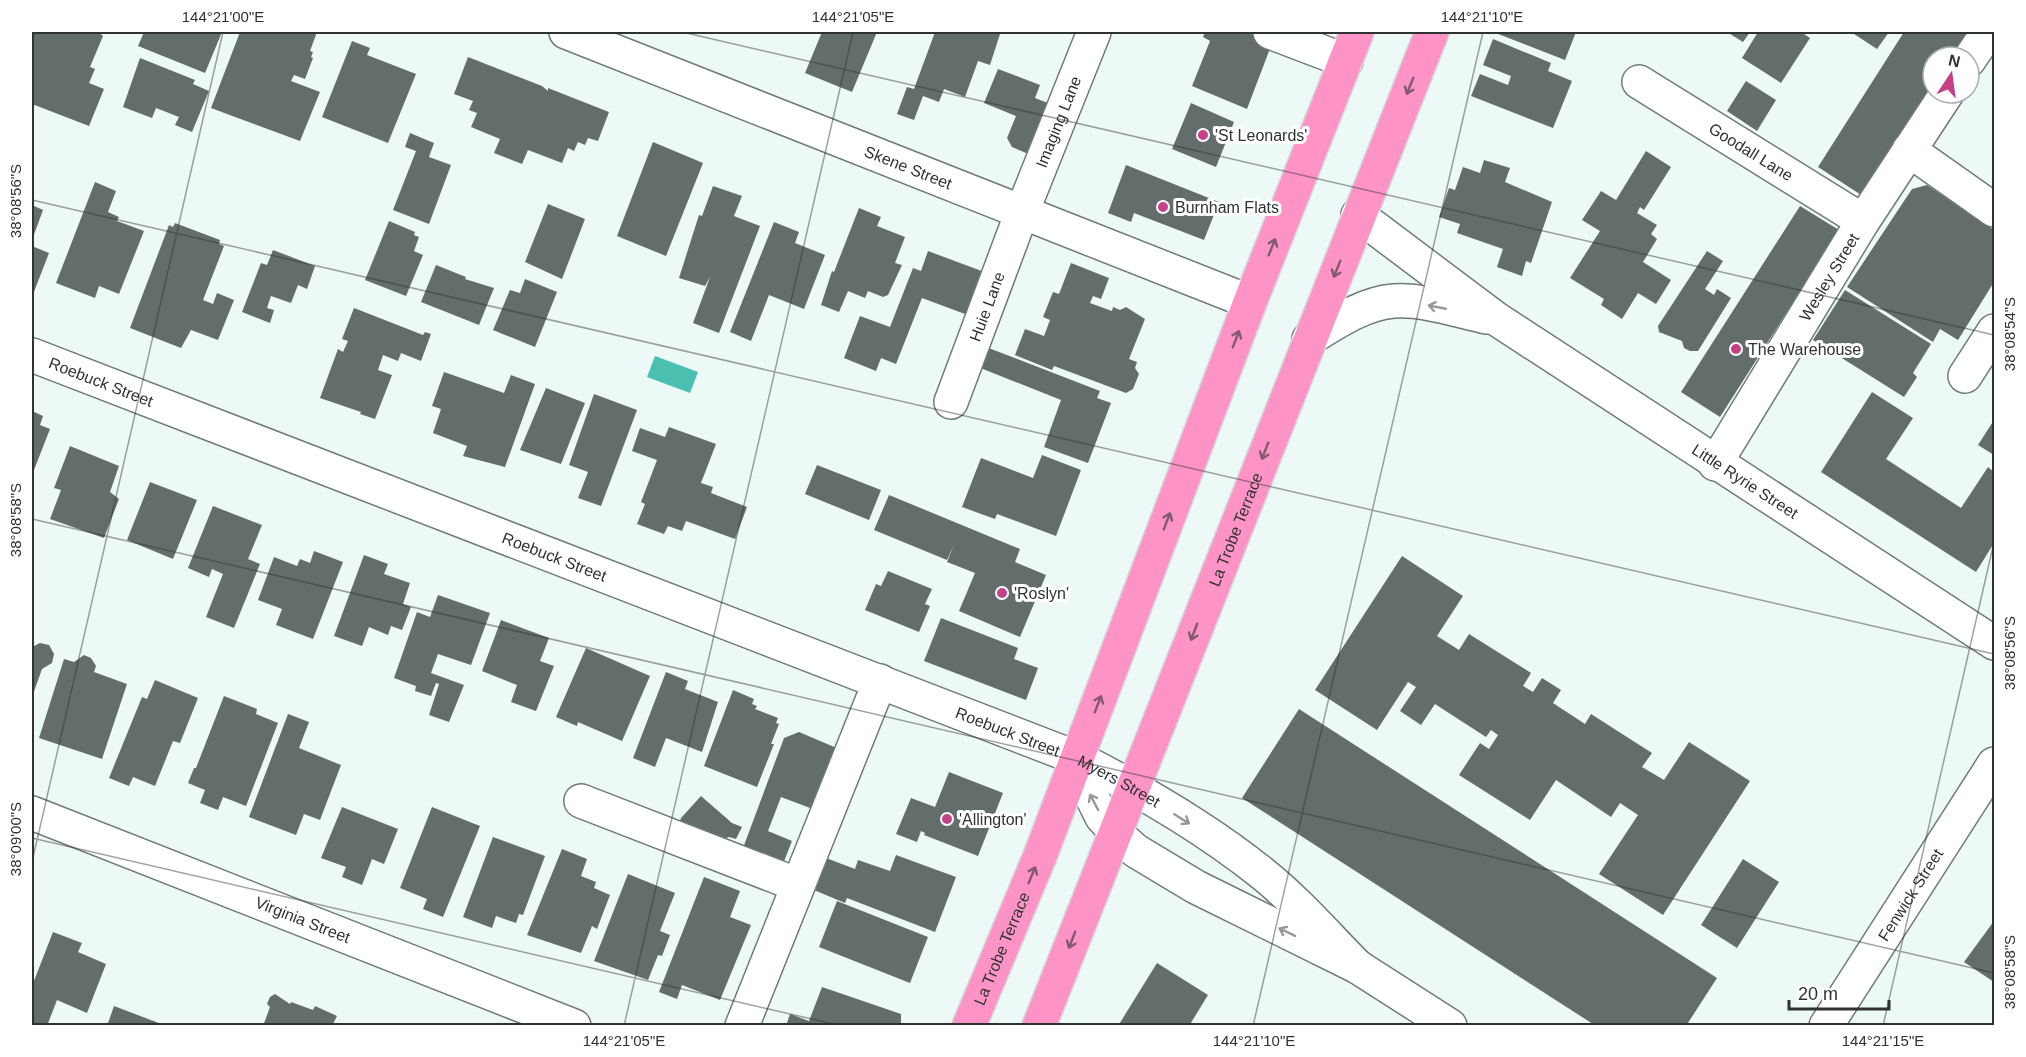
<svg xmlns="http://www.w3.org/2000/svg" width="2026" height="1057" viewBox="0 0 2026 1057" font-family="Helvetica,sans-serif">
  <rect width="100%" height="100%" fill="#edf9f7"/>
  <path fill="#4bbfb0" d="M655 356 698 372 690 393 647 377Z"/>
  <path fill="#636d6c" d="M32 32H98L103 36 90 67 95 69 89 83 104 89 89 126 32 104V46L34 40 32 39Z
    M144 32H222L205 73 138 46Z
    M240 32H317L310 51 313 52 311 57 313 58 305 79 294 75 291 81 320 92 300 141 211 108Z
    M822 32H877L852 92 805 73Z
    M935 32H993L1000 34 990 65 978 61 965 97 944 89 939 102 923 96 914 120 897 114 907 87 914 89Z
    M1205 32H1256L1274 38 1247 109 1192 86 1210 41 1203 37Z
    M1493 32H1576L1565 60Z
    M1727 32H1750L1743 42Z
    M1758 32H1806L1804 34 1810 38 1781 83 1742 58Z
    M1851 32H1889L1877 49Z
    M1904 32H1972L1959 57H1933V93L1869 200 1818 167Z
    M1493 39 1551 63 1548 71 1572 81 1553 128 1471 96 1480 74 1508 85 1511 76 1483 65Z
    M352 41 370 48 367 55 416 74 388 143 322 117Z
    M468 57 542 86 548 91V88L609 112 598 141 588 138 585 145 578 142 574 151 568 148 562 163 528 150 522 164 494 153 500 139 471 127 477 113 469 110 473 101 454 94Z
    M140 58 195 80 193 84 209 91 192 132 175 125 179 117 156 108 152 118 123 107Z
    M998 69 1040 85 1035 98 1058 107 1038 158 1012 147 1007 138 1016 116 984 103Z
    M1746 81 1776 100 1757 131 1727 111Z
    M1191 103 1234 122 1216 167 1172 149Z
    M410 133 434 143 429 157 451 165 429 224 393 210 416 151 405 147Z
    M653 142 703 163 666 256 617 236Z
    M1646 151 1671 167 1644 210 1640 207 1637 213 1657 225 1651 234 1657 239 1643 262 1671 280 1656 304 1638 293 1622 319 1601 305 1604 299 1570 278 1600 231 1582 220 1601 191 1616 200Z
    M1484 160 1510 168 1505 182 1552 202 1531 263 1526 261 1522 276 1497 267 1503 249 1457 233 1460 224 1439 217 1449 188 1455 190 1463 167 1480 173Z
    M1126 165 1219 202 1204 240 1134 213 1131 222 1108 213Z
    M95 182 116 191 108 212 119 217 117 221 144 231 119 294 99 286 95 298 56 283Z
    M1927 185 1994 230V282L1958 340 1940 329 1933 342 1847 287 1912 189Z
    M713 186 742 196 734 216 760 226 719 333 693 323 710 277 705 286 679 278 699 215 702 216Z
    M548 204 585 219 562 279 525 262Z
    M32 205 43 210 32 240Z
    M1800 206 1839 230 1720 417 1681 392Z
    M859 208 881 217 877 226 905 237 895 263 902 265 888 295 883 297 868 291 865 298 848 291 839 312 821 305 832 271 834 272Z
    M389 221 415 232 414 235 419 237 414 251 423 255 406 296 365 280Z
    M774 222 799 232 795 243 825 255 804 309 769 295 751 341 730 332Z
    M175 223 220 240 219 244 224 246 203 300 213 304 217 293 234 300 218 340 191 330 181 348 130 328 169 225 173 227Z
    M32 246 49 253 32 297Z
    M273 250 315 266 307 289 298 285 291 303 271 296 267 308 274 310 270 323 242 312 261 263 267 265Z
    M928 251 987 273 973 317 922 298 896 364 881 358 876 371 844 358 860 316 890 327 913 268 921 271Z
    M1707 251 1723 261 1705 289 1714 295 1717 289 1731 298 1698 351H1690L1684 348 1682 341 1659 332 1658 326Z
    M1071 263 1109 278 1101 299 1093 296 1090 303 1112 311 1113 307 1120 310 1126 307 1145 319 1129 359 1137 362 1135 368 1139 374 1133 389 1126 393 1054 366 1052 370 1015 355 1025 329 1044 336 1050 320 1043 317 1053 292 1059 294Z
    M436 265 466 277 465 279 494 288 479 325 421 302Z
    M525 279 557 292 535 347 493 330 510 290 520 293Z
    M1845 290 1931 344 1913 373 1917 377 1904 397 1813 340Z
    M354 308 423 335 425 332 431 334 421 361 401 353 398 361 383 355 378 370 392 375 375 419 360 414 361 412 320 398 338 349 343 352 348 341 342 339Z
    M986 347 1100 391 1097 398 1111 403 1088 463 1044 447 1061 400 978 367Z
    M444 372 504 393 511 375 535 384 505 467 463 456 467 446 433 433 441 409 432 406Z
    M546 388 585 403 561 464 520 450Z
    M1872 392 1913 418 1886 459 1961 508 1988 467 1994 472V543L1976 572 1821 472Z
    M594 394 637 410 601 506 578 498 588 472 569 465Z
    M32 411 43 416 40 425 50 429 32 475Z
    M1994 420V455L1978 445Z
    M669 427 716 444 701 483 713 487 711 493 747 507 735 539 686 521 682 531 668 526 664 534 637 524 645 504 641 502 657 460 632 451 640 428 665 437Z
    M70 446 119 466 110 492 119 499 104 538 50 519 61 490 54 488Z
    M1042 455 1081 470 1056 536 997 514 995 519 962 507 981 458 1033 478Z
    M817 465 881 490 869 520 805 494Z
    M150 482 197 500 173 559 127 540Z
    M889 495 1020 549 1015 562 1046 575 1020 637 959 611 975 573 947 562 954 545 947 560 874 530Z
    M213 506 262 525 248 559 260 564 234 628 206 617 223 574 212 569 209 577 188 568Z
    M314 551 343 562 313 639 276 625 282 609 258 600 274 557 297 566 300 559 310 563Z
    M364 555 388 564 384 574 410 583 403 604 411 607 402 630 391 626 388 635 369 627 362 646 334 636Z
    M1402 556 1463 596 1437 636 1459 650 1469 634 1531 673 1523 686 1533 692 1542 678 1561 690 1553 703 1585 724 1591 714 1652 753 1642 767 1664 780 1689 742 1750 781 1663 915 1599 874 1638 815 1620 803 1611 817 1556 780 1530 820 1459 775 1480 743 1489 749 1498 735 1491 730 1486 737 1435 704 1421 725 1400 711 1416 687 1408 682 1377 730 1315 690Z
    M888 571 932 589 925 604 930 606 919 632 865 610 876 584 881 586Z
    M438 595 490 613 471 665 438 654 431 673 464 685 449 722 429 715 439 684 436 683 431 696 415 691 416 686 394 678 417 612 430 617Z
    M941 618 1018 648 1014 659 1038 668 1026 700 924 661Z
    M501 620 549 638 540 661 554 666 536 711 511 702 517 685 482 671Z
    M40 643 49 645 54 654 52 663 42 669 32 697V647Z
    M586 648 650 676 622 741 578 722 577 726 556 717Z
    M84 655 91 658 96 666 94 672 127 684 102 759 39 738 64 659 74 662Z
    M666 672 688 681 685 689 718 702 702 752 666 738 655 767 633 758Z
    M155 680 198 698 180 743 173 741 155 786 133 777 129 786 109 778 142 697 147 699Z
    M733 690 754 699 752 704 757 706 755 709 778 718 776 723 779 724 771 744H774L757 787 704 766Z
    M224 696 257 709 256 714 278 723 246 806 223 797 218 810 200 803 205 790 188 783 194 768H196Z
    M1299 709 1717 978 1686 1026H1596L1242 798Z
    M288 714 309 722 299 748 341 765 320 820 304 814 296 835 249 817Z
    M799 732 839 749 818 811 781 797 768 831 792 841 783 864 743 848 784 738Z
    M949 772 1003 793 978 856 924 835 925 833 921 831 917 842 896 834 911 798 935 807Z
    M701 796 732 823 742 827 736 839 729 837 711 844 678 827 681 818Z
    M342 807 398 829 384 864 372 859 362 885 342 877 346 867 321 858Z
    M432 807 480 826 443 917 423 909 427 899 400 888Z
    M493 837 545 856 523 915 519 914 516 923 496 916 492 928 463 917Z
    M562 849 587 859 581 876 596 882 594 888 610 895 597 929 592 926 581 953 527 935Z
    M896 855 956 877 935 932 847 898 845 903 814 890 826 858 855 869 858 860 890 871Z
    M1743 859 1779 882 1737 948 1701 925Z
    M628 874 675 893 660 931 670 935 662 956 658 955 648 980 594 961Z
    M704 877 740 891 730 917 751 925 720 1000 682 985 677 999 659 992Z
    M837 901 928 937 910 983 819 947Z
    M1994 921V982L1964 962Z
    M53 932 82 943 78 952 106 964 87 1013 57 1000 47 1026H32V986Z
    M1157 963 1208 995 1189 1026H1118Z
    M822 987 901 1014V1026H786L790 1014 809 1021Z
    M275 994 290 1004 291 1002 313 1010 315 1006 337 1016 332 1026H263L270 1007 267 1004 270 997Z
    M114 1006 164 1025V1026H107Z"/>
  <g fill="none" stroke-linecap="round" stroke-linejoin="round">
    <defs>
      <g id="minor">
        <path id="s1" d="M566 32 1250 302"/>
        <path d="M1270 32 1346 61"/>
        <path d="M1969 60 1988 32"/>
        <path id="s2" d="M1639 82 1863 221"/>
        <path d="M1909 150 1994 210"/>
        <path id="s3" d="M1358 215 1495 318 1994 643"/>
        <path d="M1309 339C1335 323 1364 303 1394 301 1424 299 1458 311 1487 317"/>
        <path id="s4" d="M32 355 1077 758C1142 791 1207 829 1263 874 1297 901 1327 936 1358 967"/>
        <path d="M1965 376 1994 331"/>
        <path id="s5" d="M951 402 1022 212 1094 32"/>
        <path id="s6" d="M1715 464 1863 221 1947 93"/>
        <path d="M1077 758 1086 785 1102 817 1120 837 1136 851 1196 887 1358 967 1450 1026"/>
        <path d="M581 801 798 885"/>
        <path id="s7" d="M32 813 574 1026"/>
        <path d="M742 1026 880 681"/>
        <path id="s8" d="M1826 1026 1994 764"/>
      </g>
      <g id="highway">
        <path id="s9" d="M969 1026 1040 856 1250 302 1357 32"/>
        <path id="s10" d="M1039 1026 1432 32"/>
      </g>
    </defs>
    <use href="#minor" stroke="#707b79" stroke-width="36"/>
    <use href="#highway" stroke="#d5d6d6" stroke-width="36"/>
    <use href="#minor" stroke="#fff" stroke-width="33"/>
    <use href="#highway" stroke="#fe94c6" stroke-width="33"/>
  </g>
  <defs><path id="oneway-shaft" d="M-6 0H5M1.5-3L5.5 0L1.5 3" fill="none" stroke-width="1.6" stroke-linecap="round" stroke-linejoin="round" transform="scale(1.5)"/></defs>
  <g stroke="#815a6d">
    <use href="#oneway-shaft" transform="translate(1410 86) rotate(112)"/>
    <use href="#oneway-shaft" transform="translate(1272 247) rotate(-68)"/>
    <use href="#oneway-shaft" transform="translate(1337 269) rotate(112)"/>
    <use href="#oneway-shaft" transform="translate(1236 339) rotate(-69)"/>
    <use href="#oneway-shaft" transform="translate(1265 451) rotate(111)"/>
    <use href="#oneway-shaft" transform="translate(1167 521) rotate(-69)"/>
    <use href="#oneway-shaft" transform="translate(1194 632) rotate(111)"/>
    <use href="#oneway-shaft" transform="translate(1098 704) rotate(-69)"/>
    <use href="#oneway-shaft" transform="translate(1032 875) rotate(-67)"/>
    <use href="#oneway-shaft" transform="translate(1072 940) rotate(111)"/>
  </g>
  <g stroke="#969998">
    <use href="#oneway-shaft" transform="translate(1437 307) rotate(-169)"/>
    <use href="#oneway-shaft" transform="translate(1094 802) rotate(-118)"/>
    <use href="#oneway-shaft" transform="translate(1182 819) rotate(32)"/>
    <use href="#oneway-shaft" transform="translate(1287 932) rotate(-154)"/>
  </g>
  <path fill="none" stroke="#2e3332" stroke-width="1.5" stroke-opacity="0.45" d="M682 32 1994 335M32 200 1994 654M32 519 1994 973M32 838 842 1026M32 862 223 32M624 1026 853 32M1253 1026 1483 32M1883 1026 1994 542"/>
  <g fill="#c44187" stroke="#fff" stroke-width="2">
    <circle cx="1203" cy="135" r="6"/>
    <circle cx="1163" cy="207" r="6"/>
    <circle cx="1736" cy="349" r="6"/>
    <circle cx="1002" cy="593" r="6"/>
    <circle cx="947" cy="819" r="6"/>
  </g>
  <g text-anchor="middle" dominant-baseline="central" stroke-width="6" stroke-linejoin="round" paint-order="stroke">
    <g font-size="16" fill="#2e3332" stroke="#fff">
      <text stroke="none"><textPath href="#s5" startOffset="300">Imaging Lane</textPath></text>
      <text stroke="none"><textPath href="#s2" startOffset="132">Goodall Lane</textPath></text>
      <text stroke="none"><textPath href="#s1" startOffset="368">Skene Street</textPath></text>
      <text stroke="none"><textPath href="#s6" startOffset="219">Wesley Street</textPath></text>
      <text stroke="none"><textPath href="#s5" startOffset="102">Huie Lane</textPath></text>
      <text stroke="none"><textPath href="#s4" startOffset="74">Roebuck Street</textPath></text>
      <text stroke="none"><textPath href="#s3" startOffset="470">Little Ryrie Street</textPath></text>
      <text stroke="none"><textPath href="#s10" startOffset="534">La Trobe Terrace</textPath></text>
      <text stroke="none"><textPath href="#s4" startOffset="560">Roebuck Street</textPath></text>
      <text stroke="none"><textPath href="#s4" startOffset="1046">Roebuck Street</textPath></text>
      <text stroke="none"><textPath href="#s4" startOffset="1168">Myers Street</textPath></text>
      <text stroke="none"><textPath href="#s8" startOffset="156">Fenwick Street</textPath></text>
      <text stroke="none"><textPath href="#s7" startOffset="291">Virginia Street</textPath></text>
      <text stroke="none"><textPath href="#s9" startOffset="84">La Trobe Terrace</textPath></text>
    </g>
    <g font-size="16" fill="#2e3332" stroke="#fff" text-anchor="start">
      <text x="1215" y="135">'St Leonards'</text>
      <text x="1175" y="207">Burnham Flats</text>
      <text x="1748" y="349">The Warehouse</text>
      <text x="1014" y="593">'Roslyn'</text>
      <text x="959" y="819">'Allington'</text>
    </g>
  </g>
  <rect width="2026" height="1057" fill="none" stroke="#ffffff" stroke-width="66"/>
  <g transform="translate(1951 75) rotate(13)"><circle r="28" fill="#ffffff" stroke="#abadad" stroke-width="1.5"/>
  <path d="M0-4.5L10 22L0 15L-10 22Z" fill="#c44187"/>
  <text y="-9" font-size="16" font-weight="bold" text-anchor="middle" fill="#2e3332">N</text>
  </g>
  <path d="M1789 1000v9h100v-9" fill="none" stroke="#2e3332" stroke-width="3"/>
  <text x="1798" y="1000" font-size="18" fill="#2e3332" stroke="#ffffff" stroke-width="4.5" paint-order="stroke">20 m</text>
  <rect x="33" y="33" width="1960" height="991" fill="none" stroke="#2e3332" stroke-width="2"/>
  <g font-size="15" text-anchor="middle" fill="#2e3332">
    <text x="223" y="22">144°21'00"E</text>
    <text x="853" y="22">144°21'05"E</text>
    <text x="1482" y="22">144°21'10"E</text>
    <text transform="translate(16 201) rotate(-90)" y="5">38°08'56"S</text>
    <text transform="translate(2010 334) rotate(-90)" y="5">38°08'54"S</text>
    <text transform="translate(16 520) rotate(-90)" y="5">38°08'58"S</text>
    <text transform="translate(2010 653) rotate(-90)" y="5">38°08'56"S</text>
    <text transform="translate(16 839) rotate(-90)" y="5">38°09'00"S</text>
    <text transform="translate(2010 972) rotate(-90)" y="5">38°08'58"S</text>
    <text x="624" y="1046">144°21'05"E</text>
    <text x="1254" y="1046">144°21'10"E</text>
    <text x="1883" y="1046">144°21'15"E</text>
  </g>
</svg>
